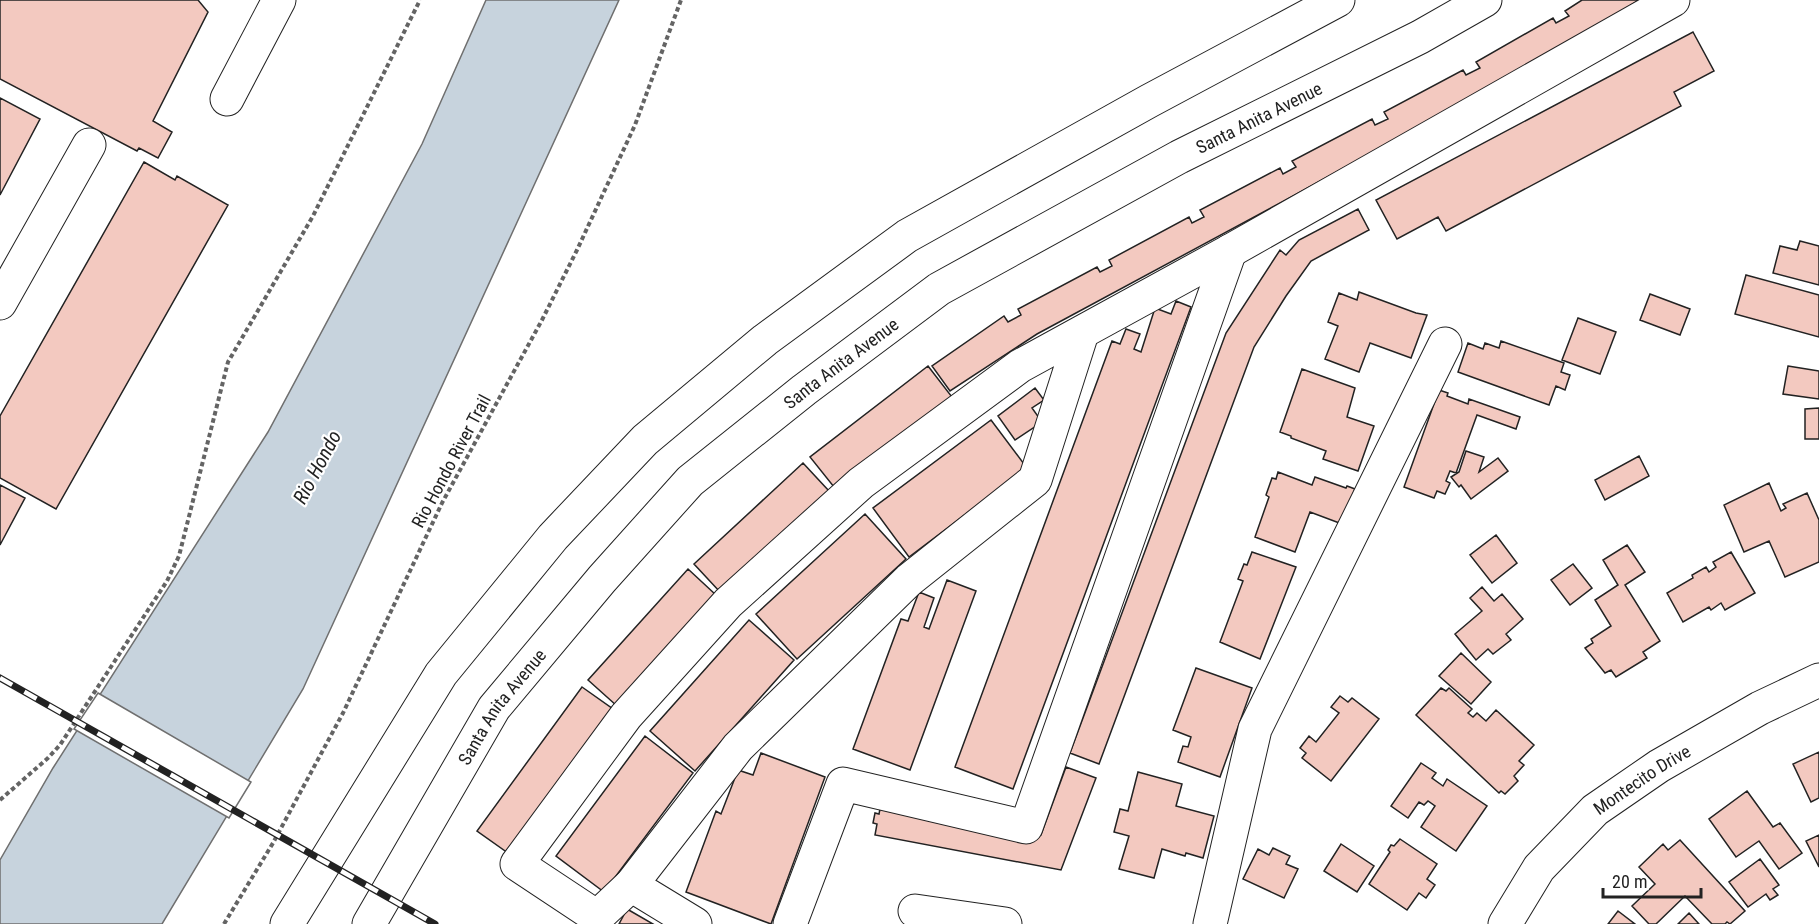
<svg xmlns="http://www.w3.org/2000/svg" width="1819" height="924" viewBox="0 0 1819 924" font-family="'Roboto Condensed',sans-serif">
  <rect width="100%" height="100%" fill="#fff"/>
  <path fill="#c7d3dd" stroke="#6f6f6f" stroke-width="1.5" d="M486 0H619L303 689 162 924H0V860L53 768 268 432 422 144Z"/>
  <path fill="#fff" stroke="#6f6f6f" stroke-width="1.5" d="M98 693 251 782 229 818 74 729Z"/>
  <path fill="#f3c9c0" stroke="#222" stroke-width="1.5" d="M0 0H198L208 12 153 121 172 132 158 158 139 148 137 151 0 79Z
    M1582 0H1639L1567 46 1282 202 1037 334 950 391 932 366 1004 316 1008 322 1021 315 1018 309 1097 267 1100 272 1112 266 1109 260 1189 217 1192 223 1204 217 1200 210 1280 168 1283 174 1296 167 1292 161 1372 119 1375 125 1388 119 1384 112 1463 70 1466 75 1480 68 1476 62 1553 18 1556 23 1569 16 1565 11Z
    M1693 32 1714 71 1674 92 1681 106 1446 231 1438 217 1397 239 1376 200Z
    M0 98 40 119 0 195Z
    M144 162 175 180 177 176 228 205 56 509 0 478V416Z
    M1358 209 1369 230 1311 261 1286 296 1254 347 1099 764 1070 753 1226 333 1280 250 1286 255 1299 240Z
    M1800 241 1819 246V285L1773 273 1780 246 1797 250Z
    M1746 275 1819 295V337L1735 314Z
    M1359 292 1416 313 1427 315 1411 358 1370 343 1359 372 1325 359 1338 326 1328 322 1339 293 1357 300Z
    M1650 294 1690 309 1680 335 1640 320Z
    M1176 301 1191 307 1013 789 955 767 1112 341 1120 344 1126 329 1140 334 1134 349 1141 352 1155 308 1171 314Z
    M1578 318 1616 332 1600 374 1562 360Z
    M1501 341 1564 363 1561 372 1570 375 1565 390 1556 386 1549 405 1458 372 1468 343 1483 349 1485 343 1499 348Z
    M928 366 952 397 834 487 810 457Z
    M1788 366 1819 371V399L1783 394Z
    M1302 369 1355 388 1347 417 1374 426 1358 471 1323 459 1326 451 1291 438V436L1280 432Z
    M1035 388 1044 400 1032 408 1042 422 1015 440 998 416Z
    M1439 390 1448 393 1447 396 1468 404 1469 399 1520 417 1516 429 1477 415 1456 473 1450 471 1446 481 1450 483 1445 494 1437 491 1434 498 1404 487Z
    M1819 408V439H1805V409Z
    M991 420 1027 468 909 557 873 508Z
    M1466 451 1484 457 1479 472 1498 458 1508 471 1471 499 1461 485 1459 487 1451 477 1459 472Z
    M1639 456 1649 476 1605 500 1595 480Z
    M803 463 829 491 720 592 694 564Z
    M1278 472 1312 485 1315 477 1346 488 1347 486 1355 489 1342 524 1310 512 1295 552 1255 537 1269 497 1266 495 1272 478 1276 479Z
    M1769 483 1781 511 1786 508 1783 504 1807 493 1819 520V562L1785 577 1769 541 1744 552 1724 505Z
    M0 485 25 498 0 545Z
    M865 514 906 559 797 659 756 614Z
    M1496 535 1517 563 1492 583 1470 555Z
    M1627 545 1645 572 1625 585 1660 641 1643 652 1647 658 1616 677 1611 670 1605 673 1585 648 1593 643 1591 639 1611 626 1595 600 1618 585 1603 560Z
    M1252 552 1296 567 1260 659 1220 642 1243 581 1238 579 1244 564 1247 565Z
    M1731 552 1755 593 1725 610 1721 603 1711 610 1709 607 1683 622 1667 593 1693 578 1692 575 1706 567 1709 572 1716 567 1713 562Z
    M1573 564 1592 588 1570 605 1551 580Z
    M688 569 716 595 617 706 588 680Z
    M947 580 976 591 910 770 853 749 901 619 908 621 919 592 934 598 924 627 929 629Z
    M1482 587 1494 601 1502 594 1523 619 1506 634 1511 640 1493 654 1488 649 1476 660 1455 634 1482 611 1470 598Z
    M749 620 794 660 695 771 650 731Z
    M1461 653 1491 682 1471 704 1439 676Z
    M1196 668 1252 688 1220 777 1178 762 1183 746 1188 747 1191 737 1173 730Z
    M582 687 613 709 508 853 477 831Z
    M1441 688 1446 691 1449 688 1472 709 1468 713 1473 717 1477 713 1486 721 1496 710 1534 745 1519 761 1524 765 1514 776 1518 781 1505 794 1501 791 1499 793 1416 715Z
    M1340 696 1348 702 1352 698 1379 719 1331 781 1302 758 1306 753 1300 748 1309 736 1316 742 1339 713 1331 707Z
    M645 736 693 773 604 892 556 856Z
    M1819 752V798L1811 802 1793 764Z
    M761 753 825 777 771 924 686 892 716 811 721 814 738 770 753 775Z
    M1421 763 1436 773 1432 778 1443 786 1447 779 1487 806 1456 851 1421 827 1435 806 1428 801 1424 805 1419 802 1408 818 1391 806Z
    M1066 767 1096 778 1061 870 875 835 877 824 873 823 875 813 879 814 881 804 1041 835Z
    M1138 772 1182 784 1176 806 1214 816 1203 858 1186 853 1185 856 1162 849 1154 878 1119 869 1129 836 1114 832 1120 809 1128 811Z
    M1747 791 1773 827 1780 823 1802 853 1779 869 1759 841 1736 857 1709 819Z
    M1819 835V867L1806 841Z
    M1400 839 1437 864 1427 879 1435 885 1426 898 1419 893 1407 910 1369 884 1390 852 1388 850 1391 845 1394 846Z
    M1680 840 1745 911 1730 924 1727 922 1725 924H1712L1685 896 1656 924H1649L1632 906 1655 884 1639 867 1663 844 1668 850Z
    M1341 844 1374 866 1357 892 1324 871Z
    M1273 848 1290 856 1286 864 1298 869 1284 898 1243 879 1258 849 1269 855Z
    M1760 859 1779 885 1773 889 1778 895 1770 900 1766 894 1748 907 1729 882Z
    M627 909 653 924H619Z
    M1618 911 1635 924H1608Z
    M1689 913 1699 924H1678Z"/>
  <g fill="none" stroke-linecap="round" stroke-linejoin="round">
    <defs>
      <g id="minor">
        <path d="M227 99 279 0"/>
        <path d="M0 303 89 145"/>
        <path d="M1082 333 1035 480 909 580 738 747 631 885 597 917 517 864 626 716 728 603 861 483 1020 366 1230 251 1673 0"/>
        <path d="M631 885 695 924"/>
        <path d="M915 911 1005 924"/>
        <path d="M790 924 843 784 1026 827 1230 251"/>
        <path d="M1210 924 1255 729 1445 344"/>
        <path id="s1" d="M1505 924 1539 868 1595 810 1659 766 1760 708 1819 680"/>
      </g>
      <g id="major">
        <path d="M287 924 441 674 553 537 645 440 765 340 907 236 1149 101 1338 0"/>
        <path id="s2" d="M369 924 494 708 602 579 690 481 804 390 939 289 1179 157 1420 37 1485 0"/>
      </g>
    </defs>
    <use href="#minor" stroke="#222" stroke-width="35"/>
    <use href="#major" stroke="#222" stroke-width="35"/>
    <path stroke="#646464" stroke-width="4" stroke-dasharray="4.5 3" stroke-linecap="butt" d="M0 800 48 758 60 745 167 581 179 556 228 362 313 216 420 0
      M224 924 273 843 343 713 442 503 542 320 577 250 635 125 681 0"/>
    <use href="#minor" stroke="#fff" stroke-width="33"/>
    <use href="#major" stroke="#fff" stroke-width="33"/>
    <defs>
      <path id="rail" d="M0 678 435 924"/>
    </defs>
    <use href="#rail" stroke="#222" stroke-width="7"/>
    <use href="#rail" stroke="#fff" stroke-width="4.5" stroke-dasharray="14" stroke-linecap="butt"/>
  </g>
  <g text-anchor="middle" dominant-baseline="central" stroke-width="4.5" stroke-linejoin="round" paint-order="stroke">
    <g font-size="18" fill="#222" stroke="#fff">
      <text stroke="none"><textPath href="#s2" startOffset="1227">Santa Anita Avenue</textPath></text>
      <text stroke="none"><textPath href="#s2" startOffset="741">Santa Anita Avenue</textPath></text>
      <text transform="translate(451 461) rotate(-62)">Rio Hondo River Trail</text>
      <text stroke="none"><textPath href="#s2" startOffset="255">Santa Anita Avenue</textPath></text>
      <text stroke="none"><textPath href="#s1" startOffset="202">Montecito Drive</textPath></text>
    </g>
    <g font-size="20" font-style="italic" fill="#222" stroke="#fff">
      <text transform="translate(317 467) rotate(-62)">Rio Hondo</text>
    </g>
  </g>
  <path d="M1603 888v9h98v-9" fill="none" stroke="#222222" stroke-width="3"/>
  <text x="1612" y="888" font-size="18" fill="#222222" stroke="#ffffff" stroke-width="4.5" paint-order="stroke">20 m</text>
</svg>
